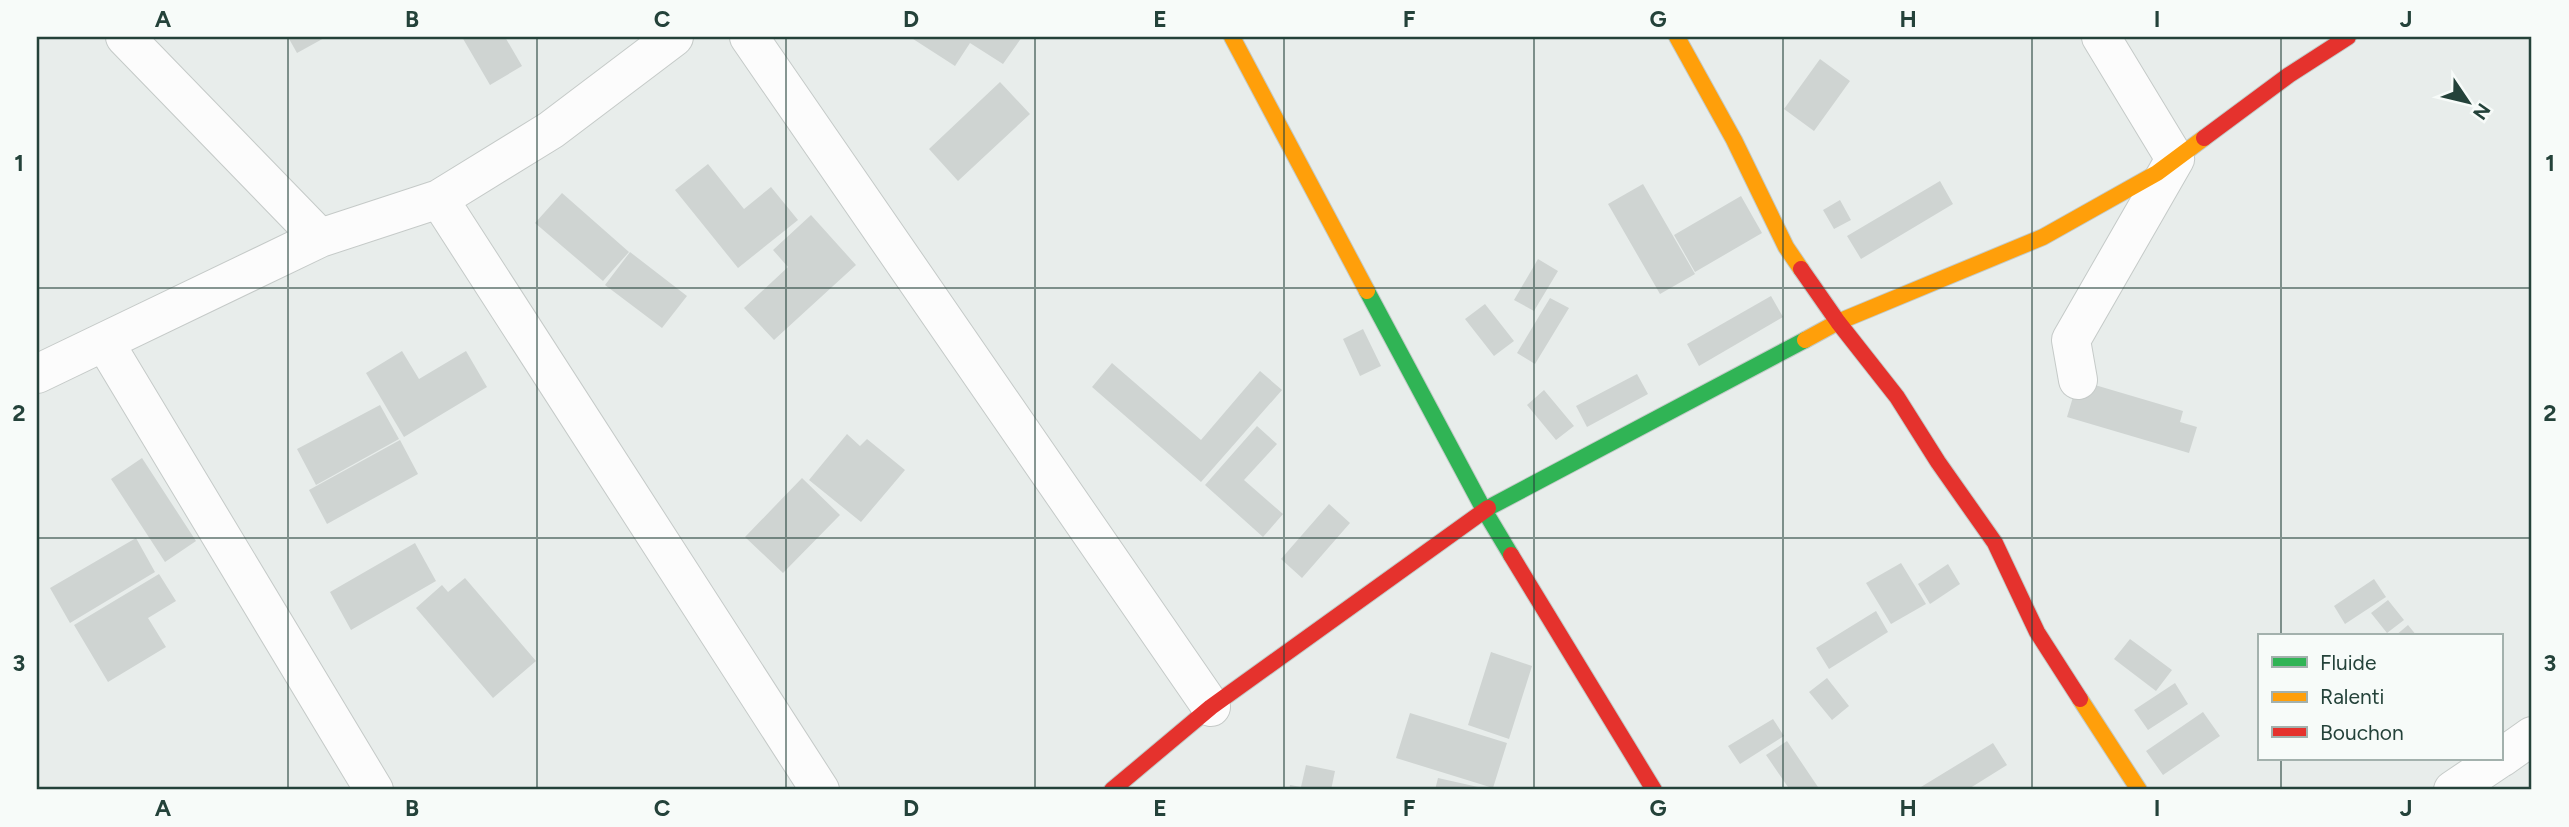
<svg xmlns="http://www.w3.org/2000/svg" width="2569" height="827" viewBox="0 0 2569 827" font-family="Figtree,sans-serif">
  <rect width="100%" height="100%" fill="#e8edeb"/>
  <path fill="#cfd4d2" d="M288 37H326L297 53Z
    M462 37H505L522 66 490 85Z
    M910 37H1022L1003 64 970 43 955 66Z
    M1820 59 1850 81 1814 131 1784 109Z
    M1000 82 1030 114 958 181 929 149Z
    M708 164 744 209 771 187 798 220 738 268 675 190Z
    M1940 181 1953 204 1861 259 1847 236Z
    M1643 184 1695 274 1660 294 1608 204Z
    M562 193 629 252 603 281 535 223Z
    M1741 196 1762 233 1695 272 1674 235Z
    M1840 200 1851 220 1834 229 1823 210Z
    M811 215 856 265 774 340 744 308 788 267 773 250Z
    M630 252 687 296 662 328 605 285Z
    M1538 259 1558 271 1534 311 1514 300Z
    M1771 296 1783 317 1699 366 1687 344Z
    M1550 298 1569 308 1535 364 1517 353Z
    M1485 304 1514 341 1494 356 1465 319Z
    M1363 329 1381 366 1360 376 1343 339Z
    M402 351 419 379 466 351 487 387 404 437 366 373Z
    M1112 363 1201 440 1260 371 1282 390 1201 482 1092 387Z
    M1637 374 1648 394 1587 427 1576 406Z
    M2078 380 2183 411 2180 422 2197 427 2189 453 2067 417Z
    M1544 390 1574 426 1556 440 1527 405Z
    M380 405 399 439 316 485 297 449Z
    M1257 426 1277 444 1244 480 1283 514 1263 537 1205 485Z
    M847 434 860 446 867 439 905 470 861 522 809 480Z
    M400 440 418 474 327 524 309 490Z
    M142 458 196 541 165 562 111 479Z
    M802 478 840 515 783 573 745 537Z
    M1329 504 1350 523 1302 578 1281 559Z
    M136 538 155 572 70 623 50 588Z
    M415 543 436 581 351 630 330 592Z
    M1901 563 1926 604 1891 624 1866 583Z
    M1948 564 1960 584 1930 604 1918 584Z
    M159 574 176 601 148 618 166 647 108 682 74 625Z
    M465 578 536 661 493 698 416 608 442 585 448 592Z
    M2374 579 2386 597 2345 624 2334 606Z
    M2388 600 2404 620 2387 633 2371 613Z
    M1876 611 1888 632 1829 669 1816 648Z
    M2408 625 2417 636H2395Z
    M2130 639 2172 670 2156 691 2114 659Z
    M1491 652 1532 666 1509 739 1468 725Z
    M1827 678 1849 706 1832 720 1809 692Z
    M2175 683 2188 704 2148 730 2134 710Z
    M2203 712 2220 736 2163 775 2146 751Z
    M1410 713 1507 743 1493 788 1396 758Z
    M1773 719 1784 736 1740 764 1728 746Z
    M1787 741 1820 790H1790L1766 755Z
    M1993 743 2007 765 1967 790H1916Z
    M1306 765 1335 771 1331 790H1289L1290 785 1301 787Z
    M1438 778 1487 789V790H1435Z"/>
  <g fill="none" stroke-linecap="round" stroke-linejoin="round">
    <defs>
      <path id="street" d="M125 37 320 238
        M749 37 1211 707
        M439 199 820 790
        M105 343 374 790
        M37 374 320 238 439 199 551 130 674 37
        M2078 380 2071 340 2175 159 2101 37
        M2501 758 2532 736
        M2453 790 2499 759"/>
      <path id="fast" d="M1367 291 1484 510 1511 555
        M1488 508 1805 340"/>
      <path id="slow" d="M1232 37 1367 291
        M1677 37 1734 140 1786 247 1801 269
        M1805 340 1838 322 2043 237 2157 173 2204 138
        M2080 699 2139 790"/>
      <path id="jam" d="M2204 138 2289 75 2348 37
        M1801 269 1838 322 1897 397 1938 462 1995 543 2037 632 2080 699
        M1511 555 1654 790
        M1112 790 1211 707 1488 508"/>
    </defs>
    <use href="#street" stroke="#c5cac8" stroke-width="40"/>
    <use href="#fast" stroke="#c3cbc8" stroke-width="18"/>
    <use href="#slow" stroke="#c3cbc8" stroke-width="18"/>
    <use href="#jam" stroke="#c3cbc8" stroke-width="18"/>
    <use href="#street" stroke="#fcfcfc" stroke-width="38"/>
    <use href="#fast" stroke="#30b455" stroke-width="16"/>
    <use href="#slow" stroke="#ff9f0a" stroke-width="16"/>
    <use href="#jam" stroke="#e5322d" stroke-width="16"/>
  </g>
  <path fill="none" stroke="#24423a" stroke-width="2" stroke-opacity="0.55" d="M288 37V790M537 37V790M786 37V790M1035 37V790M1284 37V790M1534 37V790M1783 37V790M2032 37V790M2281 37V636M37 288H2532M37 538H2532M2281 759V790"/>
  <rect width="2569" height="827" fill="none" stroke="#f7fbf9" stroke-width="77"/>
  <rect x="2258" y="634" width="245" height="126" fill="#f7fbf9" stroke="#a3b1ad" stroke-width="2"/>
  <rect x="2272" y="657" width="35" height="10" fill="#30b455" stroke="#a3b1ad" stroke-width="2"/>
  <text x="2320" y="670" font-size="21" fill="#24423a">Fluide</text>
  <rect x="2272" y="692" width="35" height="10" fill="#ff9f0a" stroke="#a3b1ad" stroke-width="2"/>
  <text x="2320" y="704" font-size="21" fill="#24423a">Ralenti</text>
  <rect x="2272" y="727" width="35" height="10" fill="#e5322d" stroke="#a3b1ad" stroke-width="2"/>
  <text x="2320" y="740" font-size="21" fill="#24423a">Bouchon</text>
  <g transform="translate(2468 102) rotate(125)" stroke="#f7fbf9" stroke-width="5" paint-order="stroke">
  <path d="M0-5L12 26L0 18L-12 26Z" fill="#24423a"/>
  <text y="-10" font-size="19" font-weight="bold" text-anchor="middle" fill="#24423a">N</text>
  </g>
  <rect x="38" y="38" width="2492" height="750" fill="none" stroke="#24423a" stroke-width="2.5"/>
  <g font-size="23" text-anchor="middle" font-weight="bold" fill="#24423a">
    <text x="163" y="27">A</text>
    <text x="412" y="27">B</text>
    <text x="662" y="27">C</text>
    <text x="911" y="27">D</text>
    <text x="1160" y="27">E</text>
    <text x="1409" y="27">F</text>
    <text x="1658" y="27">G</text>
    <text x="1908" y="27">H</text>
    <text x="2157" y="27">I</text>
    <text x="2406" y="27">J</text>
    <text x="19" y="171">1</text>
    <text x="2550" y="171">1</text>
    <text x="19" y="421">2</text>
    <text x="2550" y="421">2</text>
    <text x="19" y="671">3</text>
    <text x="2550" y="671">3</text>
    <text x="163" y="816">A</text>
    <text x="412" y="816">B</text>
    <text x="662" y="816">C</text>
    <text x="911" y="816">D</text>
    <text x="1160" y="816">E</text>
    <text x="1409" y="816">F</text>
    <text x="1658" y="816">G</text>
    <text x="1908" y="816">H</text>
    <text x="2157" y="816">I</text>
    <text x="2406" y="816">J</text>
  </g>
</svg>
